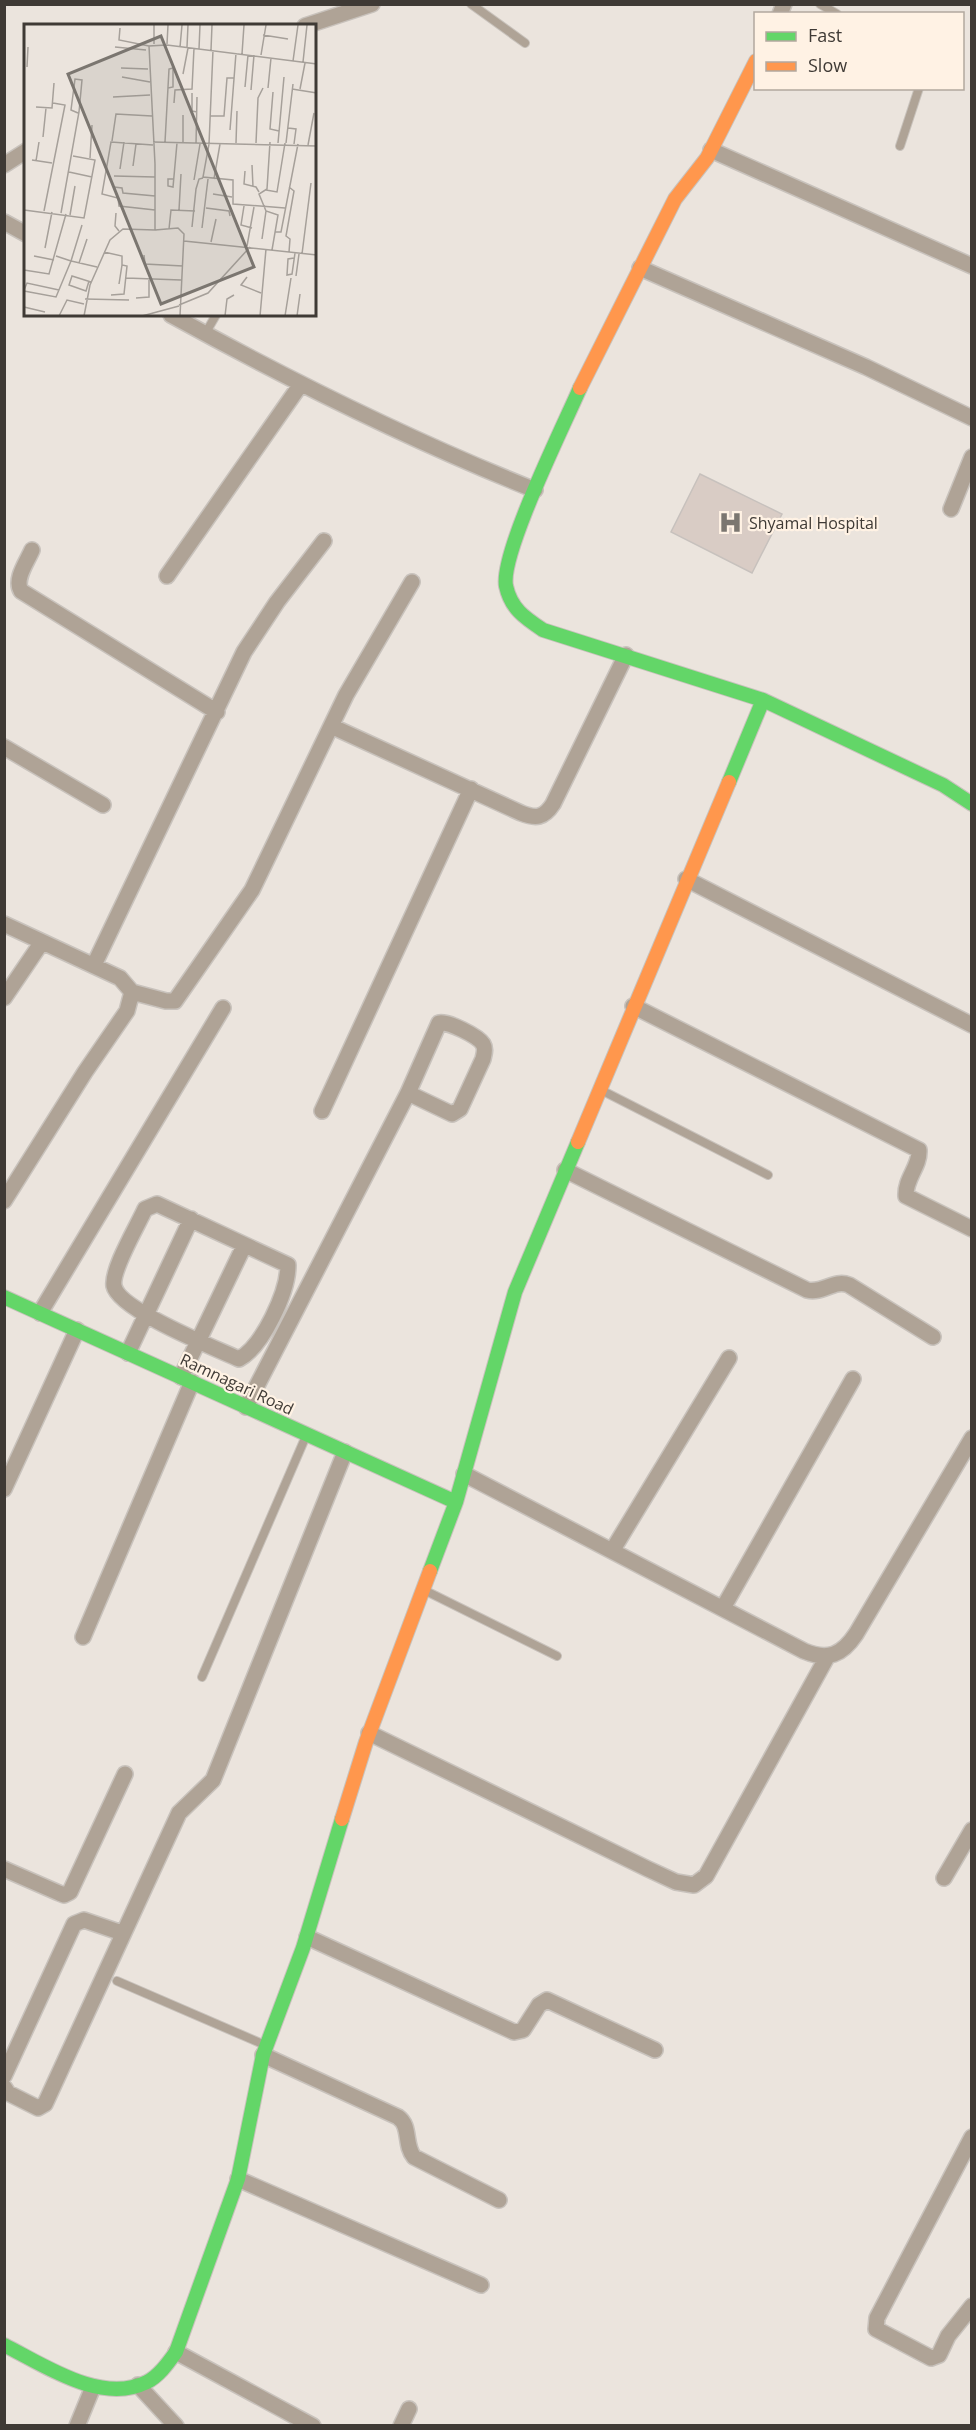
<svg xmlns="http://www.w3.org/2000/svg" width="976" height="2430" viewBox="0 0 976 2430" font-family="'Open Sans',sans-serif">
  <rect width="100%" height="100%" fill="#ebe4dd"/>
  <path fill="#d9ccc5" stroke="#c7c1bd" stroke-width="1.5" d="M700 474 782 514 752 573 671 532Z"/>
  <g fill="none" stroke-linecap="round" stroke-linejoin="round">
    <defs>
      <path id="lane" d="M471 4 525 43
        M820 4 837 14
        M900 146 919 88
        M205 334 216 315
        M601 1090 768 1175
        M424 1590 557 1656
        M202 1677 306 1436
        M117 1981 265 2045"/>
      <path id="street" d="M780 14 784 4
        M305 26 372 4
        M711 150 972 266
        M4 165 26 151
        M4 222 26 234
        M640 268 866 367 972 418
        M171 315C289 380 410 440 535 490
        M951 509 972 457
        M32 550C27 562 14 579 21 591L217 712
        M167 576 301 384
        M331 726 521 813C536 819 544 818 553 804L626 655
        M4 747 103 805
        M686 879 972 1025
        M4 924 120 978 132 992 127 1011 85 1072 4 1201
        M94 965 244 652 277 602 324 541
        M132 992 166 1001H175L252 890 346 695 412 582
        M4 998 42 942
        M633 1006 919 1150C920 1167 905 1178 906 1196L972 1229
        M322 1111 471 789
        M565 1170 807 1290C823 1294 834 1279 849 1285L933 1337
        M157 1204 288 1265C288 1292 263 1346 239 1359 215 1348 119 1310 114 1286 111 1270 138 1225 145 1209Z
        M40 1313 223 1008
        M128 1353 191 1219
        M181 1377 244 1246
        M246 1407 408 1093 439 1023C448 1021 478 1036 483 1044 486 1049 484 1054 483 1059L460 1109 452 1114 408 1093
        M464 1474 804 1651C828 1661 842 1655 856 1634L972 1438
        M4 1489 77 1330
        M612 1551 729 1358
        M723 1608 853 1379
        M83 1637 192 1382
        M369 1733 648 1869 676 1882 694 1885 706 1876 827 1657
        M4 1869 59 1893 64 1895 70 1892 125 1774
        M944 1878 972 1830
        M307 1937 514 2032 523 2030 539 2005 547 2000 655 2050
        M263 2055 398 2117C411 2126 404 2145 414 2157L499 2200
        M4 2076 74 1924 84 1920 122 1933
        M4 2087 8 2093 38 2108 45 2104 179 1813 213 1780 345 1452
        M972 2137 877 2318 876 2329 931 2358 939 2355 948 2336 972 2306
        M238 2179 481 2285
        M176 2352 313 2426
        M138 2385 176 2426
        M77 2426 93 2387
        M401 2426 409 2409"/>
      <path id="fast" d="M580 388C564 425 500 554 506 586 511 609 525 618 543 630L763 700
        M729 782 763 700 943 785 972 804
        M4 1297 456 1502
        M430 1571 456 1502 515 1292 578 1142
        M4 2345C44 2365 101 2405 147 2382 159 2376 168 2363 176 2352L238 2179 263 2055 303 1948 342 1819"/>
      <path id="slow" d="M580 388 675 199 707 158 756 61
        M578 1142 729 782
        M342 1819 366 1742 430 1571"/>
    </defs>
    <use href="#lane" stroke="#c8c2bc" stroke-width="10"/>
    <use href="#street" stroke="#c8c2bc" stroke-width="18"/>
    <use href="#fast" stroke="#c8c2bc" stroke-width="16"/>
    <use href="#slow" stroke="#c8c2bc" stroke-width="16"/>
    <use href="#lane" stroke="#afa396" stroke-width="8"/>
    <use href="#street" stroke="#afa396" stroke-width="15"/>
    <use href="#fast" stroke="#63d668" stroke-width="14"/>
    <use href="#slow" stroke="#ff974d" stroke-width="14"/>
  </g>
  <defs>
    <symbol id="hospital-bare" viewBox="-9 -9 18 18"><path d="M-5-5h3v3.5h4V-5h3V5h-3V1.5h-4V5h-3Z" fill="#7b7670" stroke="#fff2e4" stroke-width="2.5" paint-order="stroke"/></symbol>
  </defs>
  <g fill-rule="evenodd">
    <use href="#hospital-bare" x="714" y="506" width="33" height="33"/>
  </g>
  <g text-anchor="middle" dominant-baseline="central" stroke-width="4.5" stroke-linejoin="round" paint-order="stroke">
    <g font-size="16" fill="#3f3a35" stroke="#fff2e4" text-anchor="start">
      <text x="749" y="523">Shyamal Hospital</text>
    </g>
    <g font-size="16" fill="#3f3a35" stroke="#fff2e4">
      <text transform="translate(237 1384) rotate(25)">Ramnagari Road</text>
    </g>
  </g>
  <g transform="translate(24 24)">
    <rect width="292" height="292" fill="#ebe4dd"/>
    <path fill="none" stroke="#a6a09a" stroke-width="1.5" d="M96 4 95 16 125 22M239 11 264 15M130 20V1M143 20 144 1M91 23 122 26M156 23 158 1M163 23 164 1M175 25 176 1M187 26 188 1M218 30 220 1M237 31 242 1M269 37 274 1M279 38 283 1M3 43 4 23M97 44 124 45M159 50 164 24M98 53 126 58M221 63 224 31M244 64 247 34M268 65 293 69M276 65 281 39M227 66 230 31M249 68 246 105 255 107M168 69V87L173 88M89 73 126 71M150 79 151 66 168 65 170 24M12 83 28 84 30 59M186 92H200L203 54H210M264 104 272 105 270 120M206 106 212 29M19 113 22 84M88 117 92 90 128 92M129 118 293 122M141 118 145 45 149 44V63L144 64M246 118 243 165 235 170 242 187 254 191 248 226M159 119V91M212 119 213 87M232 119 234 74 239 64M254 119 260 53M262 119 269 60M172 120 173 73M185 120 179 153 209 156V180L261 184M185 120 189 26M129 121 87 118 78 170 94 174 95 182 131 186M284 121 290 89M66 134 68 101M8 136 28 139M12 137 15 118M228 141 229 163M109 142 112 120M96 145 100 118M221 147 220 160 232 163 235 168M45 148 68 153M90 152 131 153M149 155H144V162L149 163 153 119M190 155 196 120M170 156 176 120M90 163 98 164 99 169 131 172M242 166 253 168 261 119M189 170 208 173M220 182 217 201 228 204M182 184 205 187 206 192M0 186 60 194 71 136 49 132M155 186 157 150M20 187 41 81 29 79M37 189 55 88 58 56 51 55 47 86 54 89M92 189 91 202 95 207M46 191 51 162M58 201 47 237 73 243M168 203 172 165 175 155 179 154M178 204 184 155M145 205 147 186 171 187M131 206 154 204 160 210 156 292M251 208H257L274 120M238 215 242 187M160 217 293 231M187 218 192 195M223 222 230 183M21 224 28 188M80 228 98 232V241L103 242 100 270 87 271M265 228 266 215 262 212 270 167 265 163M278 230 287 159M120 231 121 240 159 242M10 232 30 236M270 234 264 235 263 251 268 250 271 229M55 239 63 215M0 246 25 250 42 190M272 252 275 230M223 253 217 261 237 269M102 254 157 256M65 257 62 267 45 261 48 252 67 258M95 260 98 241M0 266 3 259 35 266M0 267 32 273 47 237 32 232M112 274 125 273V255M61 275 105 276M155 281 184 269 226 223M0 283 21 288M35 292 43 276 60 280M60 292 66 261 86 216 99 205 131 206V140L125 22 143 21 293 40M118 292 155 282M201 292 203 275 210 271M236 292 242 225M261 292 267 254M273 292 276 270"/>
    <path fill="#7b7670" fill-opacity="0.15" stroke="#7b7670" stroke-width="3" d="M137 12 230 243 137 280 44 50Z"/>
    <rect width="292" height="292" fill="none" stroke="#3f3a35" stroke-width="3"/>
  </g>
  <rect width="976" height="2430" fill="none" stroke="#3f3a35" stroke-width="12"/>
  <rect x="754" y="12" width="210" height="78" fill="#fff2e4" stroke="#b2a89e" stroke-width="1.5"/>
  <rect x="766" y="32" width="30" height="9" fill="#63d668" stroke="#b2a89e" stroke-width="1.5"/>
  <text x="808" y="42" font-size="18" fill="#3f3a35">Fast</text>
  <rect x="766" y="62" width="30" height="9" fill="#ff974d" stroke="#b2a89e" stroke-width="1.5"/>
  <text x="808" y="72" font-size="18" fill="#3f3a35">Slow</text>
</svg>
